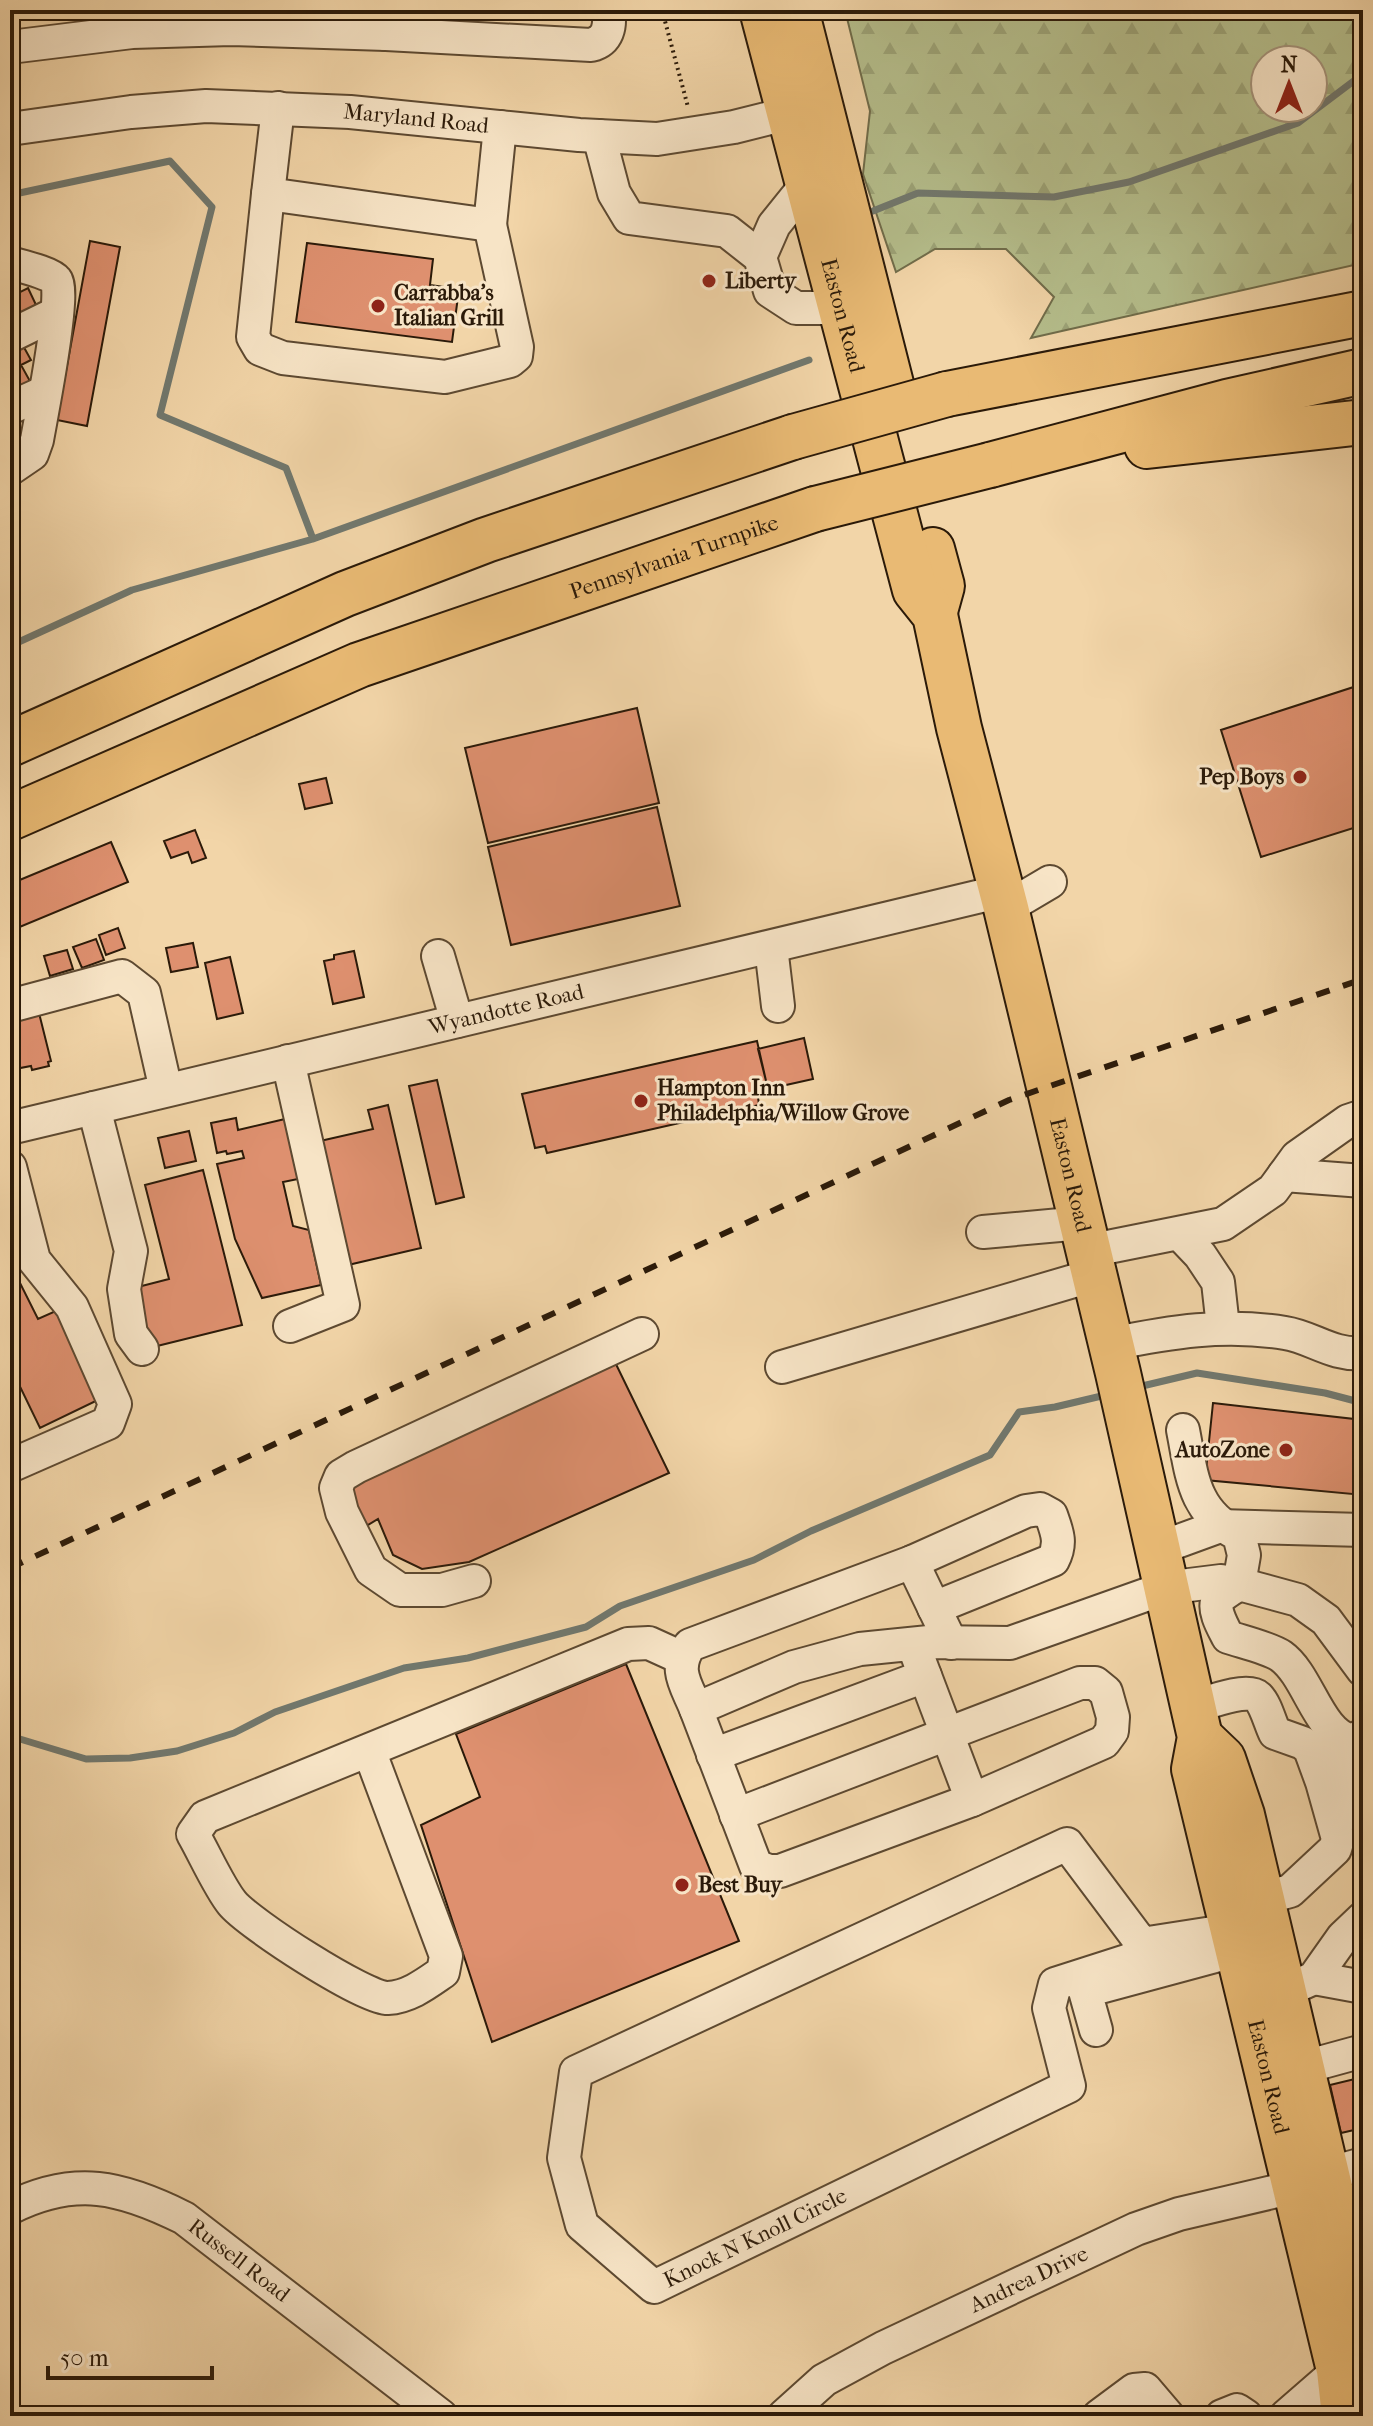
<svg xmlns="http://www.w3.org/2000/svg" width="1373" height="2426" viewBox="0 0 1373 2426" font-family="'IM FELL French Canon',serif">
  <defs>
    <pattern id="forest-firs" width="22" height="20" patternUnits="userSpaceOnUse" patternTransform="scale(2)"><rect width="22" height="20" fill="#b5be8c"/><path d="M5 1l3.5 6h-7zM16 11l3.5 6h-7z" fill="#9ca377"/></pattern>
  </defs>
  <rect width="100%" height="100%" fill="#f2d5a8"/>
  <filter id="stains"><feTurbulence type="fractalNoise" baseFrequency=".0025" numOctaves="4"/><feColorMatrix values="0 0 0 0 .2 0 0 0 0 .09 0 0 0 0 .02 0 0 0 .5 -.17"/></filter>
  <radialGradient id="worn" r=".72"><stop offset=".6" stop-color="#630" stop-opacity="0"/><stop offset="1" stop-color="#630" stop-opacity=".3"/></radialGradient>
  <path fill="url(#forest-firs)" stroke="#706c4a" stroke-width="2" fill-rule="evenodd" d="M845 10H1363V263L1031 338 1054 297 1006 249H935L896 272 863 174 870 111ZM1265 60H1313V108H1265Z"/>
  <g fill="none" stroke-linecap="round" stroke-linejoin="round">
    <path stroke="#71786e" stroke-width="7" d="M10 195 170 161 212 207 160 415 286 468 313 539
      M873 211 918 193 1054 197 1129 182 1298 123 1363 74
      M10 646 132 590 313 539 809 360
      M1138 1387 1197 1373 1325 1393 1363 1403
      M10 1736 86 1759 130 1758 177 1751 234 1733 275 1712 404 1668 468 1658 586 1627 620 1606 754 1560 811 1531 990 1455 1019 1412 1055 1407 1110 1394"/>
  </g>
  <path fill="#de906f" stroke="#2b1a09" stroke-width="2" d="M90 241 120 247 87 426 57 420Z
    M307 243 433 259 430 285 459 289 452 342 296 322Z
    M28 288 37 307 10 320V297Z
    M21 342 31 360 21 365 31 383 10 394V347Z
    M14 418 23 436 14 441 19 450 10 454V420Z
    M1363 684V825L1261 857 1221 730Z
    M637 708 659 803 488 843 465 748Z
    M326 778 332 803 305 809 299 784Z
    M657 807 680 906 511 945 488 847Z
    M195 830 206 858 192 863 188 852 171 858 164 841Z
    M111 842 128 882 10 931V884Z
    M118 928 125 948 106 955 99 935Z
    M96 939 104 960 82 968 73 947Z
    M193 943 198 967 171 972 166 948Z
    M67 950 73 969 50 976 44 956Z
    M354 951 364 997 333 1004 324 961 334 959V955Z
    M230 957 243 1013 217 1019 205 963Z
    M38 1009 51 1061 48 1062 49 1066 32 1070 31 1066 15 1069 10 1049V1044L14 1043 10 1022 20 1020Z
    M804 1038 813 1079 768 1089 758 1049Z
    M757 1041 769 1094 758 1097 759 1105 547 1153 545 1146 535 1148 522 1094Z
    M437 1080 464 1197 436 1204 409 1086Z
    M388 1105 421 1248 348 1265 320 1141 373 1129 368 1110Z
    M236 1118 238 1130 285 1119 298 1179 283 1182 293 1226 309 1230 321 1285 262 1298 235 1239 217 1164 244 1158 242 1151 227 1154 226 1151 217 1153 211 1123Z
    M189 1131 196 1161 165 1168 158 1138Z
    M203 1170 242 1325 145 1349 130 1289 169 1279 145 1185Z
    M13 1269 38 1319 58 1310 102 1398 40 1428 10 1366V1270Z
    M612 1356 669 1473 469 1562 422 1569 393 1555 378 1519 363 1528 350 1498 357 1477Z
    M1213 1403 1363 1420V1495L1205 1480Z
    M1363 1627V1644L1354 1633Z
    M626 1664 739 1941 492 2042 421 1825 480 1797 456 1734Z
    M1363 2077V2128L1341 2133 1330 2085Z"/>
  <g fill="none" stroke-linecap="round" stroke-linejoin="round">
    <defs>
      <g id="minor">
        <path d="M386 34 591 45C608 41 611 26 608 10"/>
        <path d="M10 47 132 32 231 29 386 34 394 10"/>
        <path d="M278 108 268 194 490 225 500 127"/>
        <path id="s1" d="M10 129 131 112 206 106 350 112 579 135 657 139 734 127 810 108"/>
        <path d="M599 136 614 193 629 218 727 231 760 257 770 291 796 308H840"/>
        <path d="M268 194 253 337 260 349 283 358 445 377 510 361 516 356 517 347 490 225"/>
        <path d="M760 257 774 225 807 184"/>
        <path d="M10 263C20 266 51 273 56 280 66 292 41 417 37 440L32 454 10 469"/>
        <path d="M10 336 57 313"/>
        <path d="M10 408 45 392"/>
        <path d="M1006 908 1050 882"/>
        <path d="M771 947 778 1006"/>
        <path d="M438 956 457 1021"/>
        <path d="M10 1006 122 976 144 993 166 1090"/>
        <path d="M288 1061 343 1305 290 1326"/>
        <path d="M94 1108 131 1251 124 1289 131 1334 142 1349"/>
        <path id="s2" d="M10 1128 1002 891"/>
        <path d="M10 1167 34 1260 72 1307 115 1404 108 1423 10 1466"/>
        <path d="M1284 1175 1363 1181"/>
        <path d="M983 1232 1082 1223"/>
        <path d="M1180 1234 1200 1255 1218 1282 1223 1327"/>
        <path d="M1088 1251 1223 1224 1273 1190 1297 1157 1348 1121 1363 1116"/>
        <path d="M1111 1344C1170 1332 1224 1323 1285 1333 1312 1337 1332 1356 1363 1353"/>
        <path d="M782 1367 1094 1275"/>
        <path d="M1183 1430C1192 1476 1193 1512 1239 1535L1244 1555 1239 1584C1233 1588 1222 1594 1218 1600 1212 1609 1224 1629 1228 1637 1243 1642 1269 1648 1281 1656 1309 1676 1318 1734 1352 1741L1363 1735"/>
        <path d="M1157 1549 1220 1526 1363 1530"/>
        <path d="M912 1562 1026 1511 1040 1509 1051 1515C1057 1532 1062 1543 1053 1560L934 1608"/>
        <path d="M474 1581 442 1590H400L371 1570 342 1512 336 1488 341 1476 356 1467 642 1334"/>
        <path d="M913 1644 972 1800 780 1871H769L756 1866 696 1709 794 1667 860 1649 929 1642 1010 1643 1165 1588 1221 1581 1239 1584 1298 1600 1326 1620 1363 1670"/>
        <path d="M1193 1707C1207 1703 1247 1687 1258 1697 1266 1705 1270 1723 1275 1733L1303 1743 1310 1749 1322 1782 1338 1839 1335 1849 1290 1891 1261 1899"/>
        <path d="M696 1709C686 1684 673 1670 690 1645L912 1562 951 1643"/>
        <path d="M1340 1737 1343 1778 1363 1818"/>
        <path d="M369 1750 446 1956 443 1972C427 1983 409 1997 388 1998 365 1999 248 1923 232 1903 219 1887 204 1853 193 1834L205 1817 628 1644 649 1643 682 1658"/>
        <path d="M713 1755 925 1676"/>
        <path d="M736 1815 1080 1683H1095L1106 1692 1113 1717 1112 1731 1104 1742 972 1800"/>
        <path id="s3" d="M1142 1944 1067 1844 576 2072 564 2158 582 2225 654 2287 1069 2086 1049 2008 1055 1984 1133 1959 1142 1944 1232 1930"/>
        <path d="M1314 1978 1363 1987"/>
        <path d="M1283 1992 1314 1978 1343 1937 1363 1918"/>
        <path d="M1096 2030 1085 1991 1237 1950"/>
        <path d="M1301 2068 1363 2051"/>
        <path d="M1327 2174 1363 2164"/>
        <path id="s4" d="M10 2208C75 2175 122 2187 184 2218L441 2416"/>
        <path id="s5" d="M784 2416 824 2380 883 2348 1136 2229 1179 2214 1294 2187"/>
        <path d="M1099 2416 1134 2390 1145 2389 1168 2416"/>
        <path d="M1222 2416 1237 2410 1246 2416"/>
        <path d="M1286 2416 1363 2349"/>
      </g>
      <path id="major" d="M933 549 943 586 935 615"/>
      <g id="highway">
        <path id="s6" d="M762 10 915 590 935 615 959 728 1006 908 1118 1373 1200 1737 1194 1769 1339 2370 1344 2416"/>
        <path d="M796 10 891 384"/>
        <path d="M947 394 1363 313"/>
        <path d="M1147 446 1363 422"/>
        <path d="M990 465 1227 402 1363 371"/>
        <path d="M10 744 345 594 486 540 793 437"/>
        <path id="s7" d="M10 818 359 665 815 509"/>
        <path d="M1200 1737 1223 1759 1242 1815 1363 2327"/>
      </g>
    </defs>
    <use href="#minor" stroke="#5d4931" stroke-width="36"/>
    <use href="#major" stroke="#2b1a09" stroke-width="46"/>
    <use href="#highway" stroke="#2b1a09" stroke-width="48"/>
    <path stroke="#2b1a09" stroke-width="4" stroke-dasharray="2 4" stroke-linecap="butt" d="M662 10 688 107"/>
    <use href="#minor" stroke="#f7e4c6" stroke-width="32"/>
    <use href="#major" stroke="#e9ba74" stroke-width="42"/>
    <use href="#highway" stroke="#e9ba74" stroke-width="44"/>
    <path stroke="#2b1a09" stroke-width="6" stroke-dasharray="14 14" stroke-linecap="butt" d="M10 1568 1009 1100 1363 979"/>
    <defs>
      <path id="highway-bridge" d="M793 437 947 394
        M815 509 990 465"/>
    </defs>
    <use href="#highway-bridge" stroke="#2b1a09" stroke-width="48" stroke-linecap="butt"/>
    <use href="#highway-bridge" stroke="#e9ba74" stroke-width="44"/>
  </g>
  <g fill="#8f2418" stroke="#f7e4c6" stroke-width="3">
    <circle cx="709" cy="281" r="8"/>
    <circle cx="378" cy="306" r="8"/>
    <circle cx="1300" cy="777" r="8"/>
    <circle cx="641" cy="1101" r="8"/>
    <circle cx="1286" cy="1450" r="8"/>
    <circle cx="682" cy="1885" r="8"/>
  </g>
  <g text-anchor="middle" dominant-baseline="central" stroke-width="6" stroke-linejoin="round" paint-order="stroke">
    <g font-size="22" fill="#2b1a09" stroke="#f7e4c6">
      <text stroke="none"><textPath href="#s1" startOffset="408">Maryland Road</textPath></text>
      <text stroke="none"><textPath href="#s6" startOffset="316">Easton Road</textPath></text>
      <text stroke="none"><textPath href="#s7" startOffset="714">Pennsylvania Turnpike</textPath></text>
      <text stroke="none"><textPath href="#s2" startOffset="510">Wyandotte Road</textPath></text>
      <text stroke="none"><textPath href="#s6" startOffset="1208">Easton Road</textPath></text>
      <text stroke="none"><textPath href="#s6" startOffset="2134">Easton Road</textPath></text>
      <text stroke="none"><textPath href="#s3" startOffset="1030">Knock N Knoll Circle</textPath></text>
      <text stroke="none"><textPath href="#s4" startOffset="252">Russell Road</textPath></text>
      <text stroke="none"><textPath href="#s5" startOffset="282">Andrea Drive</textPath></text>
    </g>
    <g font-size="22" font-weight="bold" fill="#2b1a09" stroke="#f7e4c6" text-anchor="start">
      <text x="725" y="281">Liberty</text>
      <text x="394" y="293">Carrabba's<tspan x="394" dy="25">Italian Grill</tspan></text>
      <text x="1284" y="777" text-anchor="end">Pep Boys</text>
      <text x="657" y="1088">Hampton Inn<tspan x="657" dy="25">Philadelphia/Willow Grove</tspan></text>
      <text x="1270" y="1450" text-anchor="end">AutoZone</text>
      <text x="698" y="1885">Best Buy</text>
    </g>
  </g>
  <rect width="1373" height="2426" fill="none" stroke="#f2d5a8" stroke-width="40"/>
  <rect x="12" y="12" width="1349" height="2402" fill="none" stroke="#2b1a09" stroke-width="4"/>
  <rect x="20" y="20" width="1333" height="2386" fill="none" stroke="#2b1a09" stroke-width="2"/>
  <g transform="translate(1289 84)"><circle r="38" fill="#f7e4c6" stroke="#a5937a" stroke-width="2"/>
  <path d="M0-6L14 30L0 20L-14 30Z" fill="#8f2418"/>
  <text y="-12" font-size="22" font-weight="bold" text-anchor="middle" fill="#2b1a09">N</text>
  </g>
  <path d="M48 2366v12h164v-12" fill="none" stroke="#2b1a09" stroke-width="4"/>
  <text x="60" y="2366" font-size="24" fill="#2b1a09" stroke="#f7e4c6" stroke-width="6" paint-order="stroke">50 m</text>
  <rect width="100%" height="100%" filter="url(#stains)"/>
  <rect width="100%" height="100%" fill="url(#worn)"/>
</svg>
